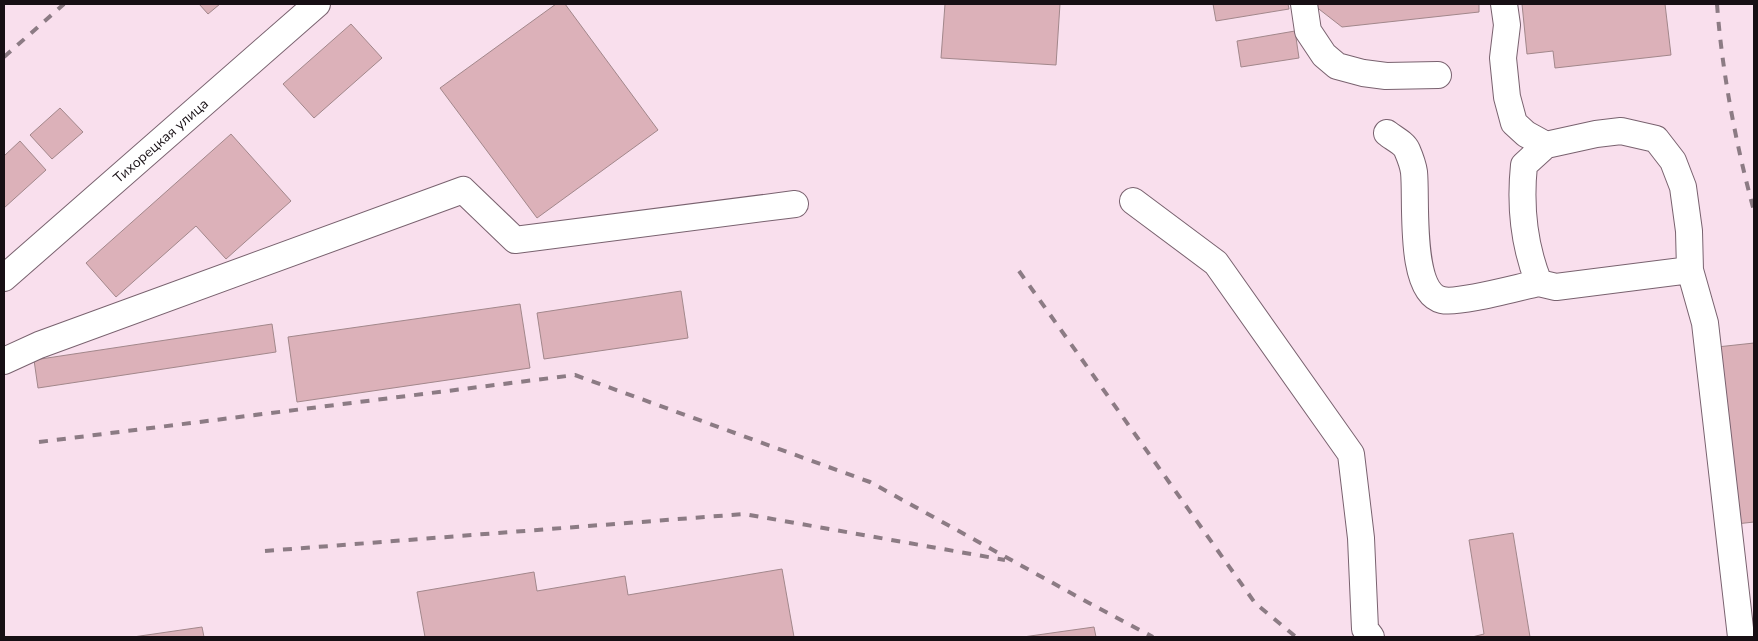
<svg xmlns="http://www.w3.org/2000/svg" width="1758" height="641" viewBox="0 0 1758 641" font-family="'Nunito Sans',sans-serif">
  <rect width="100%" height="100%" fill="#f9dfed"/>
  <path fill="#dcb1b9" stroke="#a2878b" d="M199 4H220L208 14Z
    M556 4H565L658 130 537 218 440 88Z
    M945 4H1060L1056 65 941 58Z
    M1213 4H1288L1289 9 1216 21Z
    M1315 4H1479V12L1342 27 1315 6Z
    M1522 4H1665L1671 55 1555 68 1553 51 1527 54Z
    M351 24 382 58 314 118 283 84Z
    M1295 31 1299 58 1241 67 1237 41Z
    M60 108 83 132 52 159 30 135Z
    M231 134 291 201 226 259 196 226 116 297 86 263Z
    M20 141 46 170 4 208V156Z
    M681 291 688 338 544 359 537 313Z
    M520 304 530 368 297 402 288 337Z
    M272 324 276 352 38 388 34 360Z
    M1754 343V522L1736 524 1717 347Z
    M1513 533 1530 637H1472L1484 634 1469 540Z
    M782 569 794 637H425L417 592 534 572 537 591 625 576 628 595Z
    M202 627 204 637H133Z
    M1094 627 1096 637H1023Z"/>
  <g fill="none" stroke-linecap="round" stroke-linejoin="round">
    <defs>
      <path id="minor" d="M1304 4 1308 31 1324 55 1337 66 1363 73 1386 76 1438 75
        M1504 4 1507 25 1503 58 1507 97 1514 123 1526 134 1546 145
        M1387 133C1393 138 1404 143 1407 150 1410 157 1413 165 1414 172 1417 200 1408 292 1442 300 1459 304 1519 287 1539 283
        M1133 201 1216 263 1351 454 1361 538 1365 629 1371 637
        M1690 270 1556 287 1539 283C1524 246 1520 204 1524 165L1546 145 1596 134 1621 131 1656 139 1673 161 1683 187 1689 231 1690 270 1705 323 1741 637
        M4 278 317 4
        M4 361 39 345 463 190 515 240 795 204"/>
    </defs>
    <use href="#minor" stroke="#79626f" stroke-width="28"/>
    <use href="#minor" stroke="#fff" stroke-width="26"/>
    <path stroke="#8c7b84" stroke-width="4" stroke-dasharray="9 9" stroke-linecap="butt" d="M1717 4C1722 72 1736 145 1754 211
      M4 57 64 4
      M1019 271 1255 603 1296 637
      M39 442 575 375 870 482 1089 603 1153 637
      M265 551 744 514 1005 560"/>
  </g>
  <g text-anchor="middle" dominant-baseline="central" stroke-width="4.5" stroke-linejoin="round" paint-order="stroke">
    <g font-size="14" fill="#170f14" stroke="#fff">
      <text transform="translate(161 141) rotate(-41)">Тихорецкая улица</text>
    </g>
  </g>
  <rect width="1758" height="641" fill="none" stroke="#170f14" stroke-width="10"/>
</svg>
